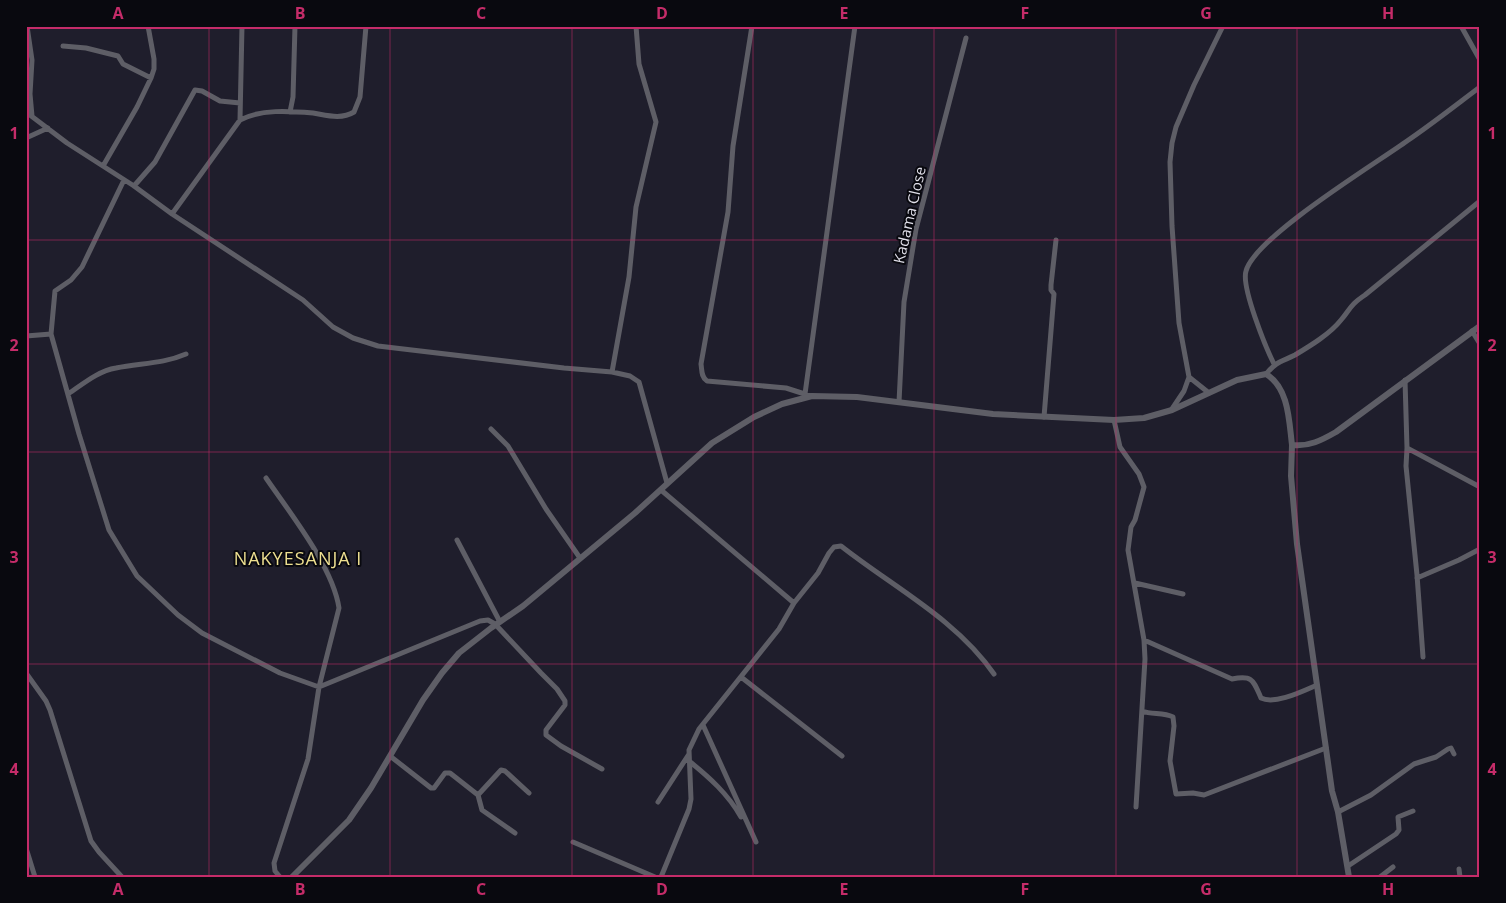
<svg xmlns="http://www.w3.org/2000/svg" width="1506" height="903" viewBox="0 0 1506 903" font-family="'Open Sans',sans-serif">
  <rect width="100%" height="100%" fill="#1f1e2c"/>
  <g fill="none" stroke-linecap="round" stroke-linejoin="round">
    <path stroke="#5e5e66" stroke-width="5" d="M27 26 32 60 30 94 32 116
      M752 26 733 146 728 212 701 364C702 370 701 377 707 381L786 388 811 396
      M1461 26 1480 60
      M63 46 86 48 118 56 123 64 151 78
      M26 112 67 143 134 186 172 214 303 300 333 327 353 338 378 346 564 368 612 372 630 376 639 382 667 483
      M290 112 293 97 295 26
      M240 120 242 26
      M26 138 48 128
      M103 166 137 107 151 78 154 69V59L148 26
      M124 180 82 267 71 280 55 291 51 334 79 434 109 530 137 576 178 615 202 633 280 673 319 687 480 621 488 620 495 624 541 673 557 689 565 701V705L546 730V735L561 746 602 769
      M134 186 155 162 195 90 202 91 220 101 240 103
      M172 214 240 120C261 109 289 111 313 113 326 115 341 120 354 112L360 97 366 26
      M1472 331 1480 344
      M26 336 51 334
      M1274 364C1266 348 1241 287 1246 271 1255 237 1375 164 1407 141 1432 124 1456 105 1480 87
      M612 372 629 277 636 207 656 122 639 64 636 26
      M1266 374C1277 361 1281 362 1295 355 1310 346 1330 334 1341 320 1351 308 1350 305 1365 295L1480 201
      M1189 377 1209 393
      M1405 380 1407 448 1480 487
      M68 394C83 384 98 371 116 368 140 363 163 364 186 354
      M805 394 855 26
      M899 402 904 302 916 229 966 38
      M1172 409 1184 391 1189 377 1179 323 1172 226 1170 162 1172 143 1176 127 1194 85 1223 26
      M1044 417 1054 294 1051 290V285L1056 240
      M1114 420 1120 447 1139 474 1144 487 1135 520 1131 527 1128 550 1144 640 1145 659 1136 807
      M491 429 508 446 546 509 580 558
      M1407 448 1406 466 1417 575 1423 657
      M266 478C290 513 333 567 339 608L319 687 308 759 274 863 275 871 280 877
      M661 490 794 603 779 629 699 729 689 750 691 799 689 809 661 877
      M457 540 500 622
      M1417 578 1459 560 1480 549
      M1135 583 1183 594
      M794 603 818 573 829 553 834 547 841 546C893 587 956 619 994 674
      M1144 640 1232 679C1253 675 1253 680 1261 698 1275 705 1303 691 1317 685
      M26 673 46 701 50 710 91 841 99 852 122 877
      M741 677 842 756
      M1142 711C1152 715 1163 712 1173 717L1174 726 1170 761 1176 794 1193 793 1204 795 1326 748
      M703 725 756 842
      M390 756 431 788H434L445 773H450L478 795 482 810 515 833
      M689 761C709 777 728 794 741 817
      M478 795 501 770 505 771 529 793
      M658 802 689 754
      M1338 812 1371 795 1414 764 1436 757 1448 749 1451 748 1454 754
      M573 842 655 877
      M26 848 35 877
      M1348 866 1396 834 1399 830 1398 817 1413 811
      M1459 869 1460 877
      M1380 877 1393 867"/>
    <path stroke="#5e5e66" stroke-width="6" d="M1292 445 1291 476 1297 544 1332 791 1338 812 1349 877
      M292 877 349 820 371 788 423 700 442 673 459 653 491 628 523 606 635 513 712 443 754 417 782 404 812 396 857 397 993 414 1114 420 1144 418 1172 410 1237 380 1266 374C1289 388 1289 421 1292 445 1309 447 1322 440 1336 432L1480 326"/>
  </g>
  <path fill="none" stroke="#c52c69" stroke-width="1" stroke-opacity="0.55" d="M209 26V877M390 26V877M572 26V877M753 26V877M934 26V877M1116 26V877M1297 26V877M26 240H1480M26 452H1480M26 664H1480"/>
  <g text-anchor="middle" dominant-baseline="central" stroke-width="4" stroke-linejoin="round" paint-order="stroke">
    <g font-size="15" fill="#dfdee8" stroke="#09090f">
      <text transform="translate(909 215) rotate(-77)">Kadama Close</text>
    </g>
    <g font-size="18" letter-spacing="1" fill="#eddf90" stroke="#09090f">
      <text x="298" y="558">NAKYESANJA I</text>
    </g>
  </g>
  <rect width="1506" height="903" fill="none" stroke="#09090f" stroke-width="55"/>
  <rect x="28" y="28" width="1450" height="848" fill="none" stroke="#c52c69" stroke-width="2"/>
  <g font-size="16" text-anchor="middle" font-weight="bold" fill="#c52c69">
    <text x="118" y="19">A</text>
    <text x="300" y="19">B</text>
    <text x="481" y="19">C</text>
    <text x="662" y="19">D</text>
    <text x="844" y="19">E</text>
    <text x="1025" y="19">F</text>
    <text x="1206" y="19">G</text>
    <text x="1388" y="19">H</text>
    <text x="14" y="139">1</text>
    <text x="1492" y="139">1</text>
    <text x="14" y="351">2</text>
    <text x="1492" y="351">2</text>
    <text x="14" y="563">3</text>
    <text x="1492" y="563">3</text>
    <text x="14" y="775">4</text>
    <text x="1492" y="775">4</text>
    <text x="118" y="895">A</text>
    <text x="300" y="895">B</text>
    <text x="481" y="895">C</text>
    <text x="662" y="895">D</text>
    <text x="844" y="895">E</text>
    <text x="1025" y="895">F</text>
    <text x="1206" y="895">G</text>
    <text x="1388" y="895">H</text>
  </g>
</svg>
